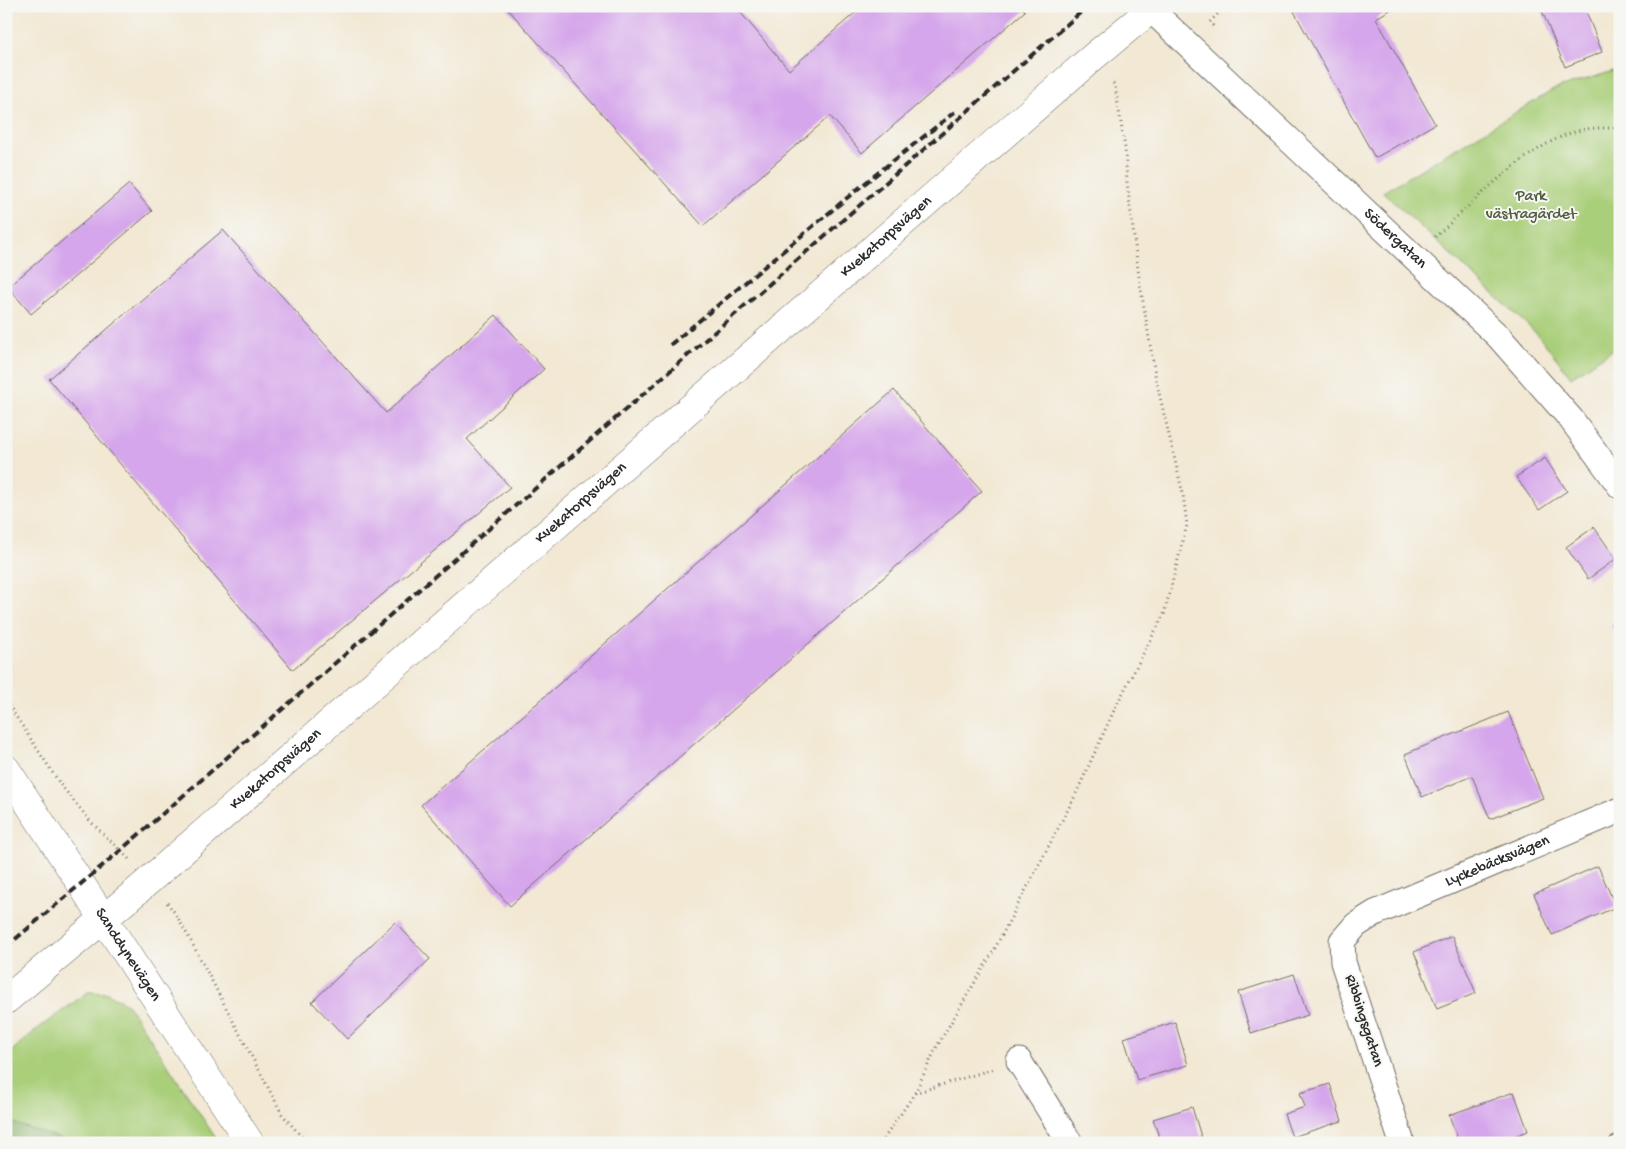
<svg xmlns="http://www.w3.org/2000/svg" width="1626" height="1149" viewBox="0 0 1626 1149" font-family="'Gochi Hand',sans-serif">
  <rect width="100%" height="100%" fill="#f6f6f2"/>
  <filter id="ink" filterUnits="userSpaceOnUse"><feTurbulence type="fractalNoise" baseFrequency=".02" numOctaves="2"/><feDisplacementMap in="SourceGraphic" scale="10" xChannelSelector="R" yChannelSelector="G"/><feConvolveMatrix kernelMatrix="1 2 1 2 8 2 1 2 1" color-interpolation-filters="sRGB"/></filter>
  <filter id="wash" filterUnits="userSpaceOnUse"><feTurbulence type="fractalNoise" baseFrequency=".0096" numOctaves="4" result="noise"/><feDisplacementMap in="SourceGraphic" scale="20" xChannelSelector="R" yChannelSelector="G"/><feGaussianBlur stdDeviation="1.12" result="paint"/><feColorMatrix in="noise" values="0 0 0 0 0 0 0 0 0 0 0 0 0 0 0 0 0 1.4 0 .05"/><feComposite in="paint" operator="in"/></filter>
  <g filter="url(#wash)">
    <rect width="100%" height="100%" fill="#f2e8d3"/>
    <path fill="#aacf7a" stroke="#6a7d52" d="M1620 69V345L1571 377 1538 335 1383 192 1555 89Z
      M88 992 108 993 128 1005 219 1143H74L6 1121V1056L36 1030Z"/>
    <path fill="#87b26a" stroke="#596e4a" d="M6 1121 74 1143H6Z"/>
    <g id="blocks">
      <path fill="#d5a6eb" d="M505 6H735L789 70 863 6H1020L1025 11 862 153 830 116 703 226Z
        M1291 6H1397L1376 18 1435 124 1375 158Z
        M1540 6H1584L1602 52 1565 67Z
        M129 184 152 211 31 314 8 287Z
        M223 230 386 413 496 315 544 369 467 439 510 487 293 670 49 379Z
        M894 390 982 491 510 906 421 805Z
        M1545 458 1567 491 1539 510 1516 477Z
        M1594 527 1616 559 1588 579 1566 547Z
        M1620 619V638L1611 625Z
        M1508 712 1543 798 1490 819 1472 776 1422 797 1405 754Z
        M1598 866 1616 907 1552 935 1534 894Z
        M395 922 430 959 347 1039 312 1002Z
        M1452 936 1476 993 1437 1009 1414 952Z
        M1294 974 1308 1015 1251 1033 1238 992Z
        M1175 1022 1188 1065 1137 1080 1124 1038Z
        M1330 1084 1342 1121 1292 1137 1284 1114 1305 1107 1300 1093Z
        M1514 1092 1528 1131 1496 1143H1459L1449 1115Z
        M1192 1107 1203 1143H1161L1153 1119Z"/>
    </g>
  </g>
  <g filter="url(#ink)">
    <use href="#blocks" fill-opacity="0" stroke="#716d66" stroke-width="1"/>
    <g fill="none" stroke-linecap="round" stroke-linejoin="round">
      <defs>
        <path id="service" d="M1615 1143 1620 1141"/>
        <g id="minor">
          <path id="s1" d="M1147 6 1499 337 1571 419 1620 486"/>
          <path d="M1019 1061 1070 1143"/>
          <path id="s2" d="M1402 1143 1343 962 1342 941 1356 925 1375 913 1620 810"/>
        </g>
        <g id="tertiary">
          <path id="s3" d="M6 769 250 1143"/>
          <path id="s4" d="M6 1000 137 891 1093 57 1155 6"/>
        </g>
      </defs>
      <use href="#service" stroke="#716d66" stroke-width="14"/>
      <use href="#minor" stroke="#716d66" stroke-width="27"/>
      <use href="#tertiary" stroke="#716d66" stroke-width="29"/>
      <path stroke="#716d66" stroke-width="3" stroke-dasharray="1 4" stroke-linecap="butt" d="M1213 26 1210 22 1225 6
        M1435 237C1473 203 1525 147 1574 132 1589 127 1604 128 1620 128
        M6 701 60 784 91 822 130 860
        M167 903 175 913 192 943 282 1114 307 1143
        M915 1093 936 1048 994 950 1074 798 1116 706 1164 614 1187 525 1183 494 1156 380 1139 277 1127 182 1125 148 1115 86 1111 80
        M881 1143 915 1093 993 1069"/>
      <use href="#service" stroke="#fff" stroke-width="12"/>
      <use href="#minor" stroke="#fff" stroke-width="25"/>
      <use href="#tertiary" stroke="#fff" stroke-width="28"/>
      <path stroke="#2b2b2b" stroke-width="4" stroke-dasharray="8 4" stroke-linecap="butt" d="M670 345 859 188 956 111
        M6 947 121 850 1088 6"/>
    </g>
  </g>
  <g text-anchor="middle" dominant-baseline="central" stroke-width="4" stroke-linejoin="round" paint-order="stroke">
    <g font-size="16" fill="#515c43" stroke="#f6f6f2">
      <text x="1531" y="197">Park<tspan x="1531" dy="18">västragärdet</tspan></text>
    </g>
    <g font-size="16" fill="#2b2b2b" stroke="#f6f6f2">
      <text stroke="none"><textPath href="#s4" startOffset="1165">Kvekatorpsvägen</textPath></text>
      <text stroke="none"><textPath href="#s1" startOffset="340">Södergatan</textPath></text>
      <text stroke="none"><textPath href="#s4" startOffset="760">Kvekatorpsvägen</textPath></text>
      <text stroke="none"><textPath href="#s4" startOffset="355">Kvekatorpsvägen</textPath></text>
      <text stroke="none"><textPath href="#s2" startOffset="388">Lyckebäcksvägen</textPath></text>
      <text stroke="none"><textPath href="#s3" startOffset="222">Sanddynevägen</textPath></text>
      <text transform="translate(1363 1021) rotate(72)">Ribbingsgatan</text>
    </g>
  </g>
  <rect width="1626" height="1149" fill="none" stroke="#f6f6f2" stroke-width="25"/>
</svg>
